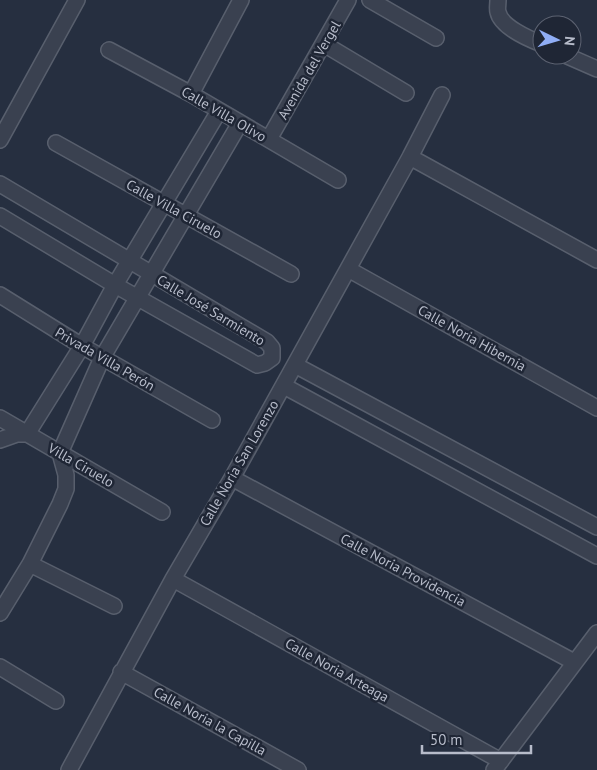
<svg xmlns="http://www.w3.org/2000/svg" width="597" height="770" viewBox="0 0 597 770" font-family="'PT Sans',sans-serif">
  <rect width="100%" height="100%" fill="#262f40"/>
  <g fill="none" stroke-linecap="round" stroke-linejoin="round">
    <defs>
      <path id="minor" d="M370 0 436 38
        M498 0C498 4 497 9 498 12 501 27 529 39 542 44
        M324 44 406 93
        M109 50 191 94 338 180
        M565 55 597 69
        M191 94 241 0
        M269 139 348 0
        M0 140 77 0
        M56 143 291 274
        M410 157 597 260
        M0 184 267 342 272 348V358L265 363 257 365 115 285 0 216
        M348 269 597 408
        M0 295 82 346 212 420
        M295 365 597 527
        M284 386 597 556
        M0 418 162 512
        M0 440 17 434H27L82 346 115 285 219 111
        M232 478 574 662
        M30 564 114 606
        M173 579 501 761
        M0 613 30 564 60 504 66 489V475L60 453 102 358 240 123
        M0 667 56 701
        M121 672 298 770
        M69 770 173 579 232 478 410 157 442 95
        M494 770 597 633"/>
    </defs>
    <use href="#minor" stroke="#585f6d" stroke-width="18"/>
    <use href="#minor" stroke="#3a4150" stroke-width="15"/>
  </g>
  <g text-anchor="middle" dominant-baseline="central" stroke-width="5" stroke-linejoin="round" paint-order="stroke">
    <g font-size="14" fill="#b7bcca" stroke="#1f2635">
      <text transform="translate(309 70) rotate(-60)">Avenida del Vergel</text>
      <text transform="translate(224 114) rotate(30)">Calle Villa Olivo</text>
      <text transform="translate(174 209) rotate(29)">Calle Villa Ciruelo</text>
      <text transform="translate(211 310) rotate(31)">Calle José Sarmiento</text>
      <text transform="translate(472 338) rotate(29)">Calle Noria Hibernia</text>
      <text transform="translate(105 359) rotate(30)">Privada Villa Perón</text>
      <text transform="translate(239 463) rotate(-60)">Calle Noria San Lorenzo</text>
      <text transform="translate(81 465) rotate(30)">Villa Ciruelo</text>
      <text transform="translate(403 570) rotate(28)">Calle Noria Providencia</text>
      <text transform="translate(337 670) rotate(29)">Calle Noria Arteaga</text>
      <text transform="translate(210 721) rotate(29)">Calle Noria la Capilla</text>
    </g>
  </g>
  <g transform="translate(557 40) rotate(95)"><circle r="24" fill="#1f2635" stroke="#5c6271"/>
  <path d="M0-4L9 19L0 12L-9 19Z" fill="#90aef6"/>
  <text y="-8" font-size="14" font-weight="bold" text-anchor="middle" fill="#b7bcca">N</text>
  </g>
  <path d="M422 745v8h109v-8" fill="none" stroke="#b7bcca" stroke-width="2.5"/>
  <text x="430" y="745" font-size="15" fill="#b7bcca" stroke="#1f2635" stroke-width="4" paint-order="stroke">50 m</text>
</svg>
